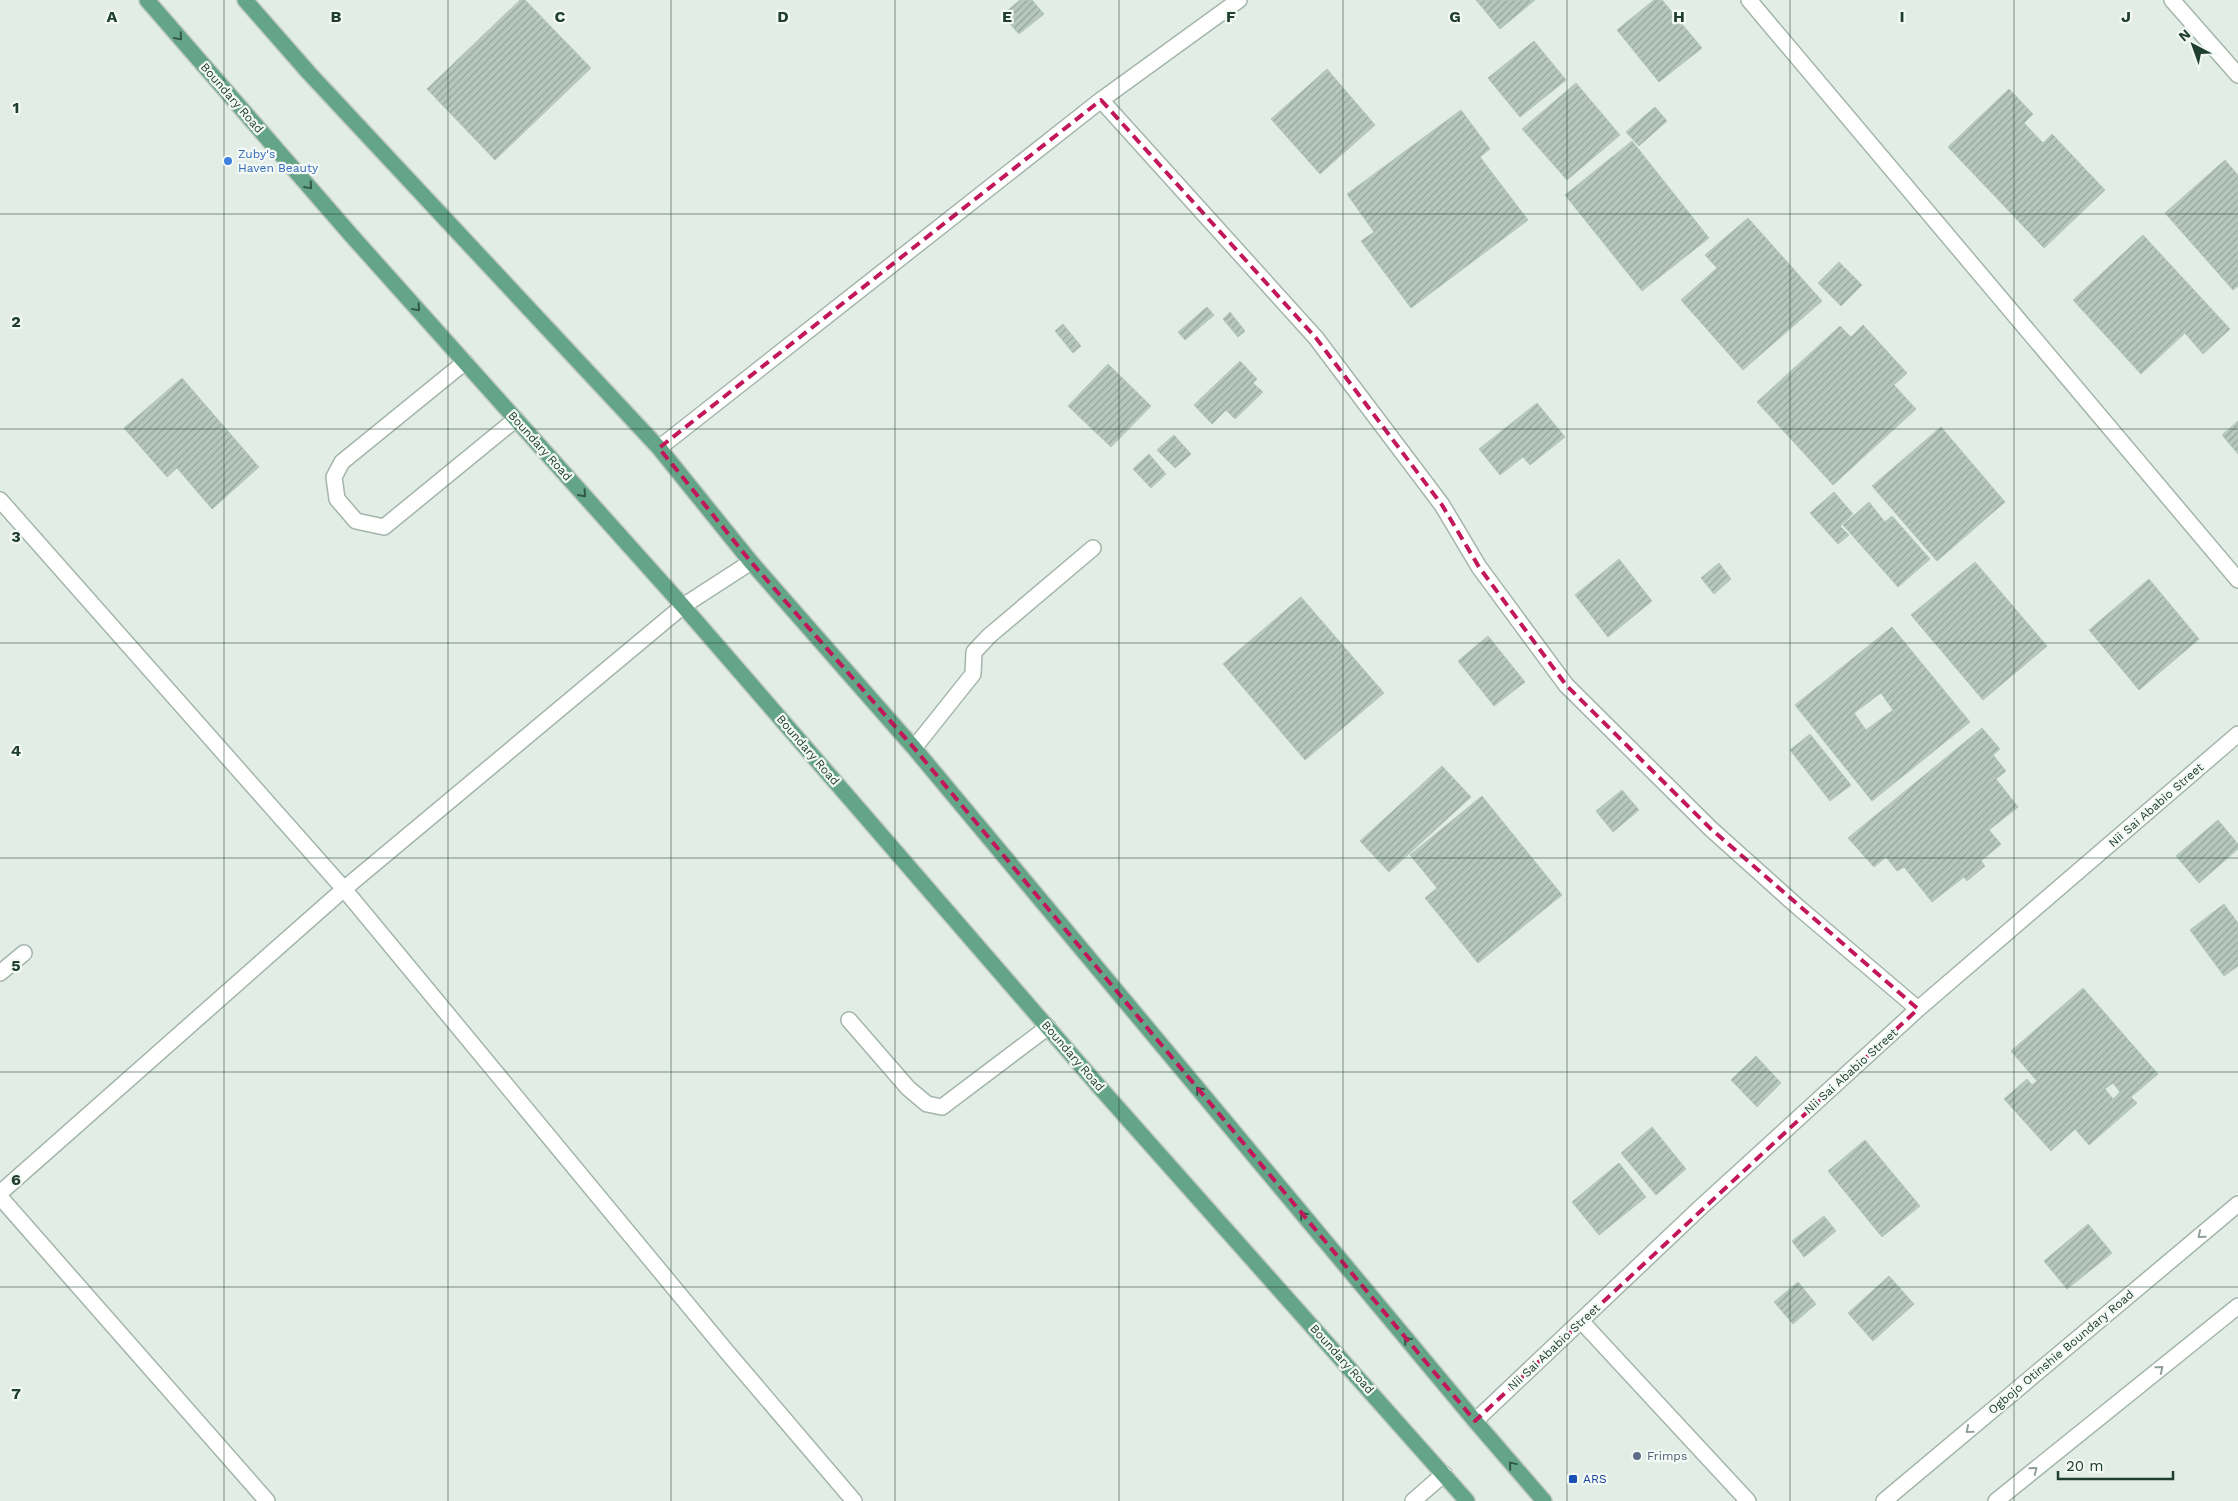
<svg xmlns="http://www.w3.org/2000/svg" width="2238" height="1501" viewBox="0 0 2238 1501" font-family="'Work Sans',sans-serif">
  <defs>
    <pattern id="building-hatch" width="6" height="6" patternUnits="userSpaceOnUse" patternTransform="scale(1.25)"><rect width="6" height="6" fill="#b7c8be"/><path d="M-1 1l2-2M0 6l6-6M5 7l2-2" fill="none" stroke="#94a49b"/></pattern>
  </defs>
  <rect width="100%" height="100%" fill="#e2ede6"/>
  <path fill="url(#building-hatch)" stroke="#b4c7bb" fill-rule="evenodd" d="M520 0H525L591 68 495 160 427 89Z
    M1020 0H1032L1044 14 1019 34 1002 15Z
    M1476 0H1535L1500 29Z
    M1654 0H1662L1702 48 1659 82 1617 30Z
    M1534 41 1566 80 1520 117 1488 78Z
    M1327 69 1375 125 1320 174 1271 119Z
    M1576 83 1620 135 1567 180 1522 129Z
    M2009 89 2033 114 2024 123 2043 143 2052 134 2105 190 2044 248 1948 147Z
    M1655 107 1667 121 1639 146 1626 132Z
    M1461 110 1490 149 1480 157 1528 220 1411 308 1361 241 1374 232 1347 194Z
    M1632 141 1709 238 1642 291 1565 195Z
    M2225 160 2238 175V286L2233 290 2165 213Z
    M1748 218 1822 301 1743 370 1681 300 1717 268 1705 255Z
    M2143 235 2230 329 2203 354 2185 333 2141 374 2073 300Z
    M1839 262 1862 285 1841 306 1818 283Z
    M1207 307 1214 315 1185 340 1178 332Z
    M1230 312 1245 331 1238 337 1223 319Z
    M1063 324 1081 346 1073 353 1055 331Z
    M1863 325 1907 373 1894 385 1916 409 1833 485 1757 402 1840 326 1851 337Z
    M1240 361 1257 379 1253 383 1263 392 1235 419 1226 410 1212 424 1194 405Z
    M1108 364 1151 406 1111 447 1068 406Z
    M182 378 259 467 212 509 177 468 167 477 124 428Z
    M1537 403 1565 437 1530 465 1523 457 1500 475 1479 449Z
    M2238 421V454L2222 435Z
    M1941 427 2005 502 1937 561 1872 486Z
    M1174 435 1191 454 1175 468 1157 450Z
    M1149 454 1166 474 1151 488 1133 469Z
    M1834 492 1853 514 1840 526 1849 535 1838 544 1810 513Z
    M1869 502 1885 522 1892 516 1930 559 1898 587 1843 525Z
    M1619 559 1652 601 1608 637 1575 595Z
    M1975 562 2047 646 1983 700 1911 615Z
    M1719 563 1731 579 1714 594 1701 578Z
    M2149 579 2199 639 2139 690 2089 630Z
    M1301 597 1384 693 1305 760 1223 664Z
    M1892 627 1970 722 1872 801 1795 705ZM1881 693 1893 710 1866 730 1854 713Z
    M1488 636 1525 682 1494 706 1458 661Z
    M1982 728 2000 749 1993 755 2006 771 1996 779 2018 807 1989 830 2001 844 1981 861 1985 866 1967 881 1964 877 1932 902 1904 867 1897 871 1886 857 1874 867 1848 838Z
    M1810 734 1851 785 1830 801 1790 750Z
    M1442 766 1471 797 1389 872 1360 841Z
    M1622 790 1639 810 1613 832 1596 811Z
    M1482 796 1562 895 1478 963 1425 898 1437 888 1410 855Z
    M2218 820 2238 844V849L2199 883 2176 856Z
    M2224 904 2238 923V966L2224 976 2190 930Z
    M2083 988 2158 1074 2131 1097 2137 1103 2089 1145 2075 1129 2051 1151 2004 1099 2027 1079 2032 1085 2037 1081 2011 1051ZM2113 1083 2120 1092 2113 1099 2105 1089Z
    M1756 1056 1781 1083 1757 1107 1731 1080Z
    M1652 1127 1686 1169 1656 1195 1621 1153Z
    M1865 1140 1920 1206 1882 1237 1828 1171Z
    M1619 1163 1646 1197 1599 1235 1572 1202Z
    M1824 1216 1836 1231 1804 1257 1792 1241Z
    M2088 1224 2112 1253 2067 1289 2044 1261Z
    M1889 1276 1914 1304 1873 1341 1848 1313Z
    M1798 1282 1816 1304 1793 1324 1774 1302Z"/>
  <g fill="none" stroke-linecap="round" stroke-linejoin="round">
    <defs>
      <path id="minor" d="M1749 0 2238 580
        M2172 0 2238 75
        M1101 100 1316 338 1442 505 1479 567 1566 685 1711 829 1798 907 1918 1009
        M465 362 342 462 334 477 337 499 356 521 384 527 516 419
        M659 448 1101 100 1239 0
        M0 500 344 889 727 1352 854 1501
        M914 748 973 674 974 652 989 636 1093 548
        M0 973 24 953
        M849 1020 908 1088 927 1104 942 1107 1048 1027
        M0 1193 344 889 683 606 751 562
        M0 1197 267 1501
        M1582 1322 1748 1501
        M1475 1421 1701 1207 1918 1009 2238 734
        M1413 1501 1444 1474
        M1884 1501 2238 1204
        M1996 1501 2238 1306"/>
      <path id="major" d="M147 0 351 235 683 606 1102 1090 1467 1501
        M245 0 309 73 659 448 751 562 914 748 1475 1421 1544 1501"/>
    </defs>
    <use href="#minor" stroke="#a4b5ac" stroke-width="18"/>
    <use href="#major" stroke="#c1c9c5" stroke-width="18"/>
    <use href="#minor" stroke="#fff" stroke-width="15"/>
    <use href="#major" stroke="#64a487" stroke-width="15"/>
  </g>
  <defs><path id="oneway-chevron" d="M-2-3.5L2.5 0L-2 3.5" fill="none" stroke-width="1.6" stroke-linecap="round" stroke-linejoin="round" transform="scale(1.25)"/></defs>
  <g stroke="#325846">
    <use href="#oneway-chevron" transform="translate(179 37) rotate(49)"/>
    <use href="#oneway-chevron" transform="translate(309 186) rotate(49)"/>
    <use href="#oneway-chevron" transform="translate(417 308) rotate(48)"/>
    <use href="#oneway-chevron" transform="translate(583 494) rotate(48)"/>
    <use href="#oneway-chevron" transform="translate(1199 1090) rotate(-130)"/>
    <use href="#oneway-chevron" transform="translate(1303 1215) rotate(-130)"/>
    <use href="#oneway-chevron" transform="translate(1407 1340) rotate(-130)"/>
    <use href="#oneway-chevron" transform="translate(1512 1465) rotate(-130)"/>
  </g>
  <g stroke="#909f98">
    <use href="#oneway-chevron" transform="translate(2201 1235) rotate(140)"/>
    <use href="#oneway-chevron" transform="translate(2160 1369) rotate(-39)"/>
    <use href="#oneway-chevron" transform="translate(1969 1430) rotate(140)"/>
    <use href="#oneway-chevron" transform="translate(2034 1470) rotate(-39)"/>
  </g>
  <path fill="none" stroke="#c2185b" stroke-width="4" stroke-dasharray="10 6" stroke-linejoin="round" d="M1101 100 1316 338 1442 505 1479 567 1566 685 1711 829 1918 1009 1475 1421 914 748 751 562 659 448Z"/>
  <path fill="none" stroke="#213f31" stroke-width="1" stroke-opacity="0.55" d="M224 0V1501M448 0V1501M671 0V1501M895 0V1501M1119 0V1501M1343 0V1501M1567 0V1501M1790 0V1501M2014 0V1501M0 214H2238M0 429H2238M0 643H2238M0 858H2238M0 1072H2238M0 1287H2238"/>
  <circle fill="#3f7fe0" stroke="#f3f9f5" stroke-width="2" cx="228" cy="161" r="5"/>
  <circle fill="#5c6f8a" stroke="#f3f9f5" stroke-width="2" cx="1637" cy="1456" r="5"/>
  <rect fill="#1a4fb4" stroke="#f3f9f5" stroke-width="2" x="1568" y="1474" width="10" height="10" rx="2.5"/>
  <g text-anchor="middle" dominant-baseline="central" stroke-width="4.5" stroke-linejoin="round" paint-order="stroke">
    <g font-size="12" fill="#213f31" stroke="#f3f9f5">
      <text transform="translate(232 98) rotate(49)">Boundary Road</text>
      <text transform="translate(540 446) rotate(48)">Boundary Road</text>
      <text transform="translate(808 750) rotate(49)">Boundary Road</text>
      <text transform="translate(2156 805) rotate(-41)">Nii Sai Ababio Street</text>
      <text transform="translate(1073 1056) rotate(49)">Boundary Road</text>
      <text transform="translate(1851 1071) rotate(-42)">Nii Sai Ababio Street</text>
      <text transform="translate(1554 1347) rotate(-43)">Nii Sai Ababio Street</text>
      <text transform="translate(2061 1352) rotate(-40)">Ogbojo Otinshie Boundary Road</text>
      <text transform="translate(1342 1359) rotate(48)">Boundary Road</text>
    </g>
    <g font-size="12" fill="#366cbe" stroke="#f3f9f5" text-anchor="start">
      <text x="238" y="154">Zuby's<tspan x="238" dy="14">Haven Beauty</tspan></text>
    </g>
    <g font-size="12" fill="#4e5e75" stroke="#f3f9f5" text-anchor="start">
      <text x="1647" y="1456">Frimps</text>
    </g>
    <g font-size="12" fill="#164399" stroke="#f3f9f5" text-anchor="start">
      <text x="1583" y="1479">ARS</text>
    </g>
  </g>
  <g font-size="16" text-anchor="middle" font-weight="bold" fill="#213f31" stroke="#f3f9f5" stroke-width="4.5" stroke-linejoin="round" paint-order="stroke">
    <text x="112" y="22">A</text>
    <text x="336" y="22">B</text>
    <text x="560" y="22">C</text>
    <text x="783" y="22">D</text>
    <text x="1007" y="22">E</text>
    <text x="1231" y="22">F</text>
    <text x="1455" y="22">G</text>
    <text x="1679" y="22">H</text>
    <text x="1902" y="22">I</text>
    <text x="2126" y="22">J</text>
    <text x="16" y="113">1</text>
    <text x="16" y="327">2</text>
    <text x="16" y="542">3</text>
    <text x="16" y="756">4</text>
    <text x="16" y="971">5</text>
    <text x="16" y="1185">6</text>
    <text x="16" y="1399">7</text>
  </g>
  <g transform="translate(2193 45) rotate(319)" stroke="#f3f9f5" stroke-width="4" paint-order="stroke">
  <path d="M0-4L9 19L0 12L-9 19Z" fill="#213f31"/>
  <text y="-8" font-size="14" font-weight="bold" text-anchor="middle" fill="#213f31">N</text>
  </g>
  <path d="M2058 1471v8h115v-8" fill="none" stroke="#213f31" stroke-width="2.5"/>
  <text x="2066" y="1471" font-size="15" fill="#213f31" stroke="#f3f9f5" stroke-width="4" paint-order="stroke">20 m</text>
</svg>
